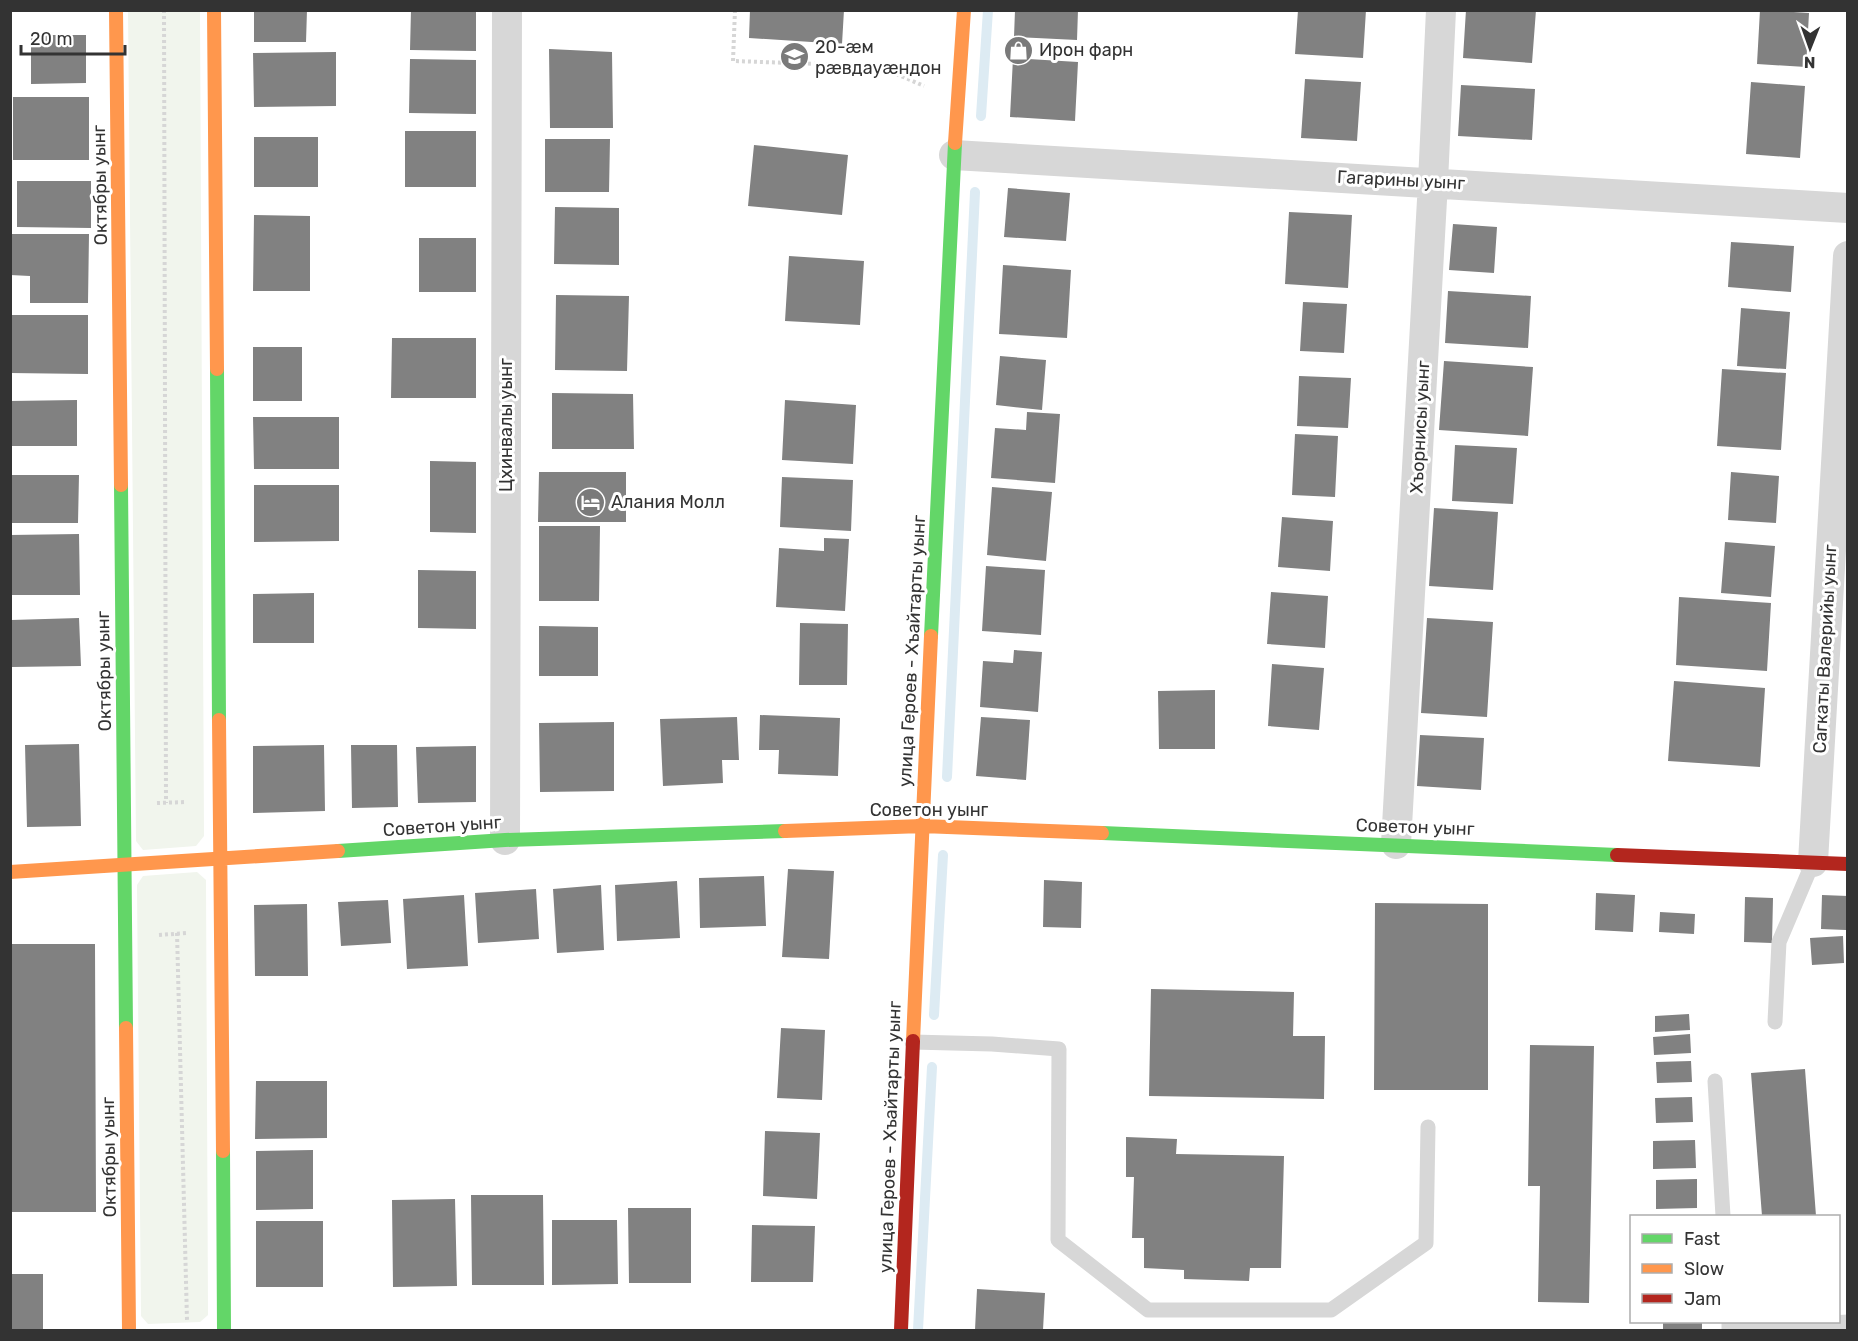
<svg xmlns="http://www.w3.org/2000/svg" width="1858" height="1341" viewBox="0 0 1858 1341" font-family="Rubik,sans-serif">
  <rect width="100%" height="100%" fill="#fff"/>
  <path fill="#f1f5ed" d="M128 11H200L204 836 196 846 143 850 136 841Z
    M197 872 206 880 208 1315 200 1322 148 1324 141 1316 137 885 143 876Z"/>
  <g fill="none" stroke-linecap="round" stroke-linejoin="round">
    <path stroke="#ddebf3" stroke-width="10" d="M981 116 988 10
      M947 777 975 192
      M934 1015 943 855
      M918 1330 932 1067"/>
  </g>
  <path fill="#818181" d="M254 10H307L306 42H254Z
    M411 10H476V51L410 50Z
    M750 10H844L842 44 749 38Z
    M1015 10H1078L1077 40 1014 37Z
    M1298 10H1366L1363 58 1295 54Z
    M1466 10H1536L1532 63 1463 58Z
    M1760 10 1809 13 1806 67 1757 64Z
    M31 35H86V83L31 84Z
    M549 49 612 52 613 128H550Z
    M336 52V106L254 107 253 53Z
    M1013 58 1078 62 1075 121 1010 117Z
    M410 59 476 60V114L409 113Z
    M1305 79 1361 82 1357 141 1301 138Z
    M1751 82 1805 86 1800 158 1746 154Z
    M1461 85 1535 89 1532 140 1458 136Z
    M13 97H89V160H13Z
    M405 131H476V187H405Z
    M254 137H318V187H254Z
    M545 139H610L609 192H545Z
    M754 145 848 155 842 215 748 206Z
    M17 181H91V228L17 227Z
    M1008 188 1070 193 1066 241 1004 237Z
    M555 207 619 208V265L554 264Z
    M1289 212 1352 215 1348 288 1285 284Z
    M254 215 310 216V291H253Z
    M1453 224 1497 227 1494 273 1449 270Z
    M10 234H89L88 303H30V276L10 275Z
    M419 238H476V292H419Z
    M1731 242 1794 246 1791 292 1728 287Z
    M789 256 864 261 860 325 785 321Z
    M1003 265 1071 270 1067 338 999 334Z
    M1448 291 1531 296 1528 348 1445 343Z
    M556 295 629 296 627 371 555 370Z
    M1303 302 1347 304 1344 353 1300 351Z
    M1741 308 1790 312 1786 369 1737 366Z
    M10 315H88V374L10 373Z
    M392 338H476V398H391Z
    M253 347H302V401H253Z
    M1000 356 1046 360 1042 410 996 405Z
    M1444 361 1533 367 1528 436 1439 430Z
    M1722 369 1786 373 1781 450 1717 446Z
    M1299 376 1351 378 1348 428 1297 426Z
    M552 393 633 394 634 449H552Z
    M77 400V446H10V401Z
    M785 400 856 405 853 464 782 460Z
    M1027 412 1060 414 1055 483 991 478 995 428 1026 430Z
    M253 417H339V469H254Z
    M1295 434 1338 436 1335 497 1292 495Z
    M1455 445 1517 448 1513 504 1452 501Z
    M430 461 476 462V533L430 532Z
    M539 472H626V522H538Z
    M1731 472 1779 476 1776 523 1728 520Z
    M10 475H79L78 523H10Z
    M782 477 853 480 851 531 780 527Z
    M254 485H339V541L254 542Z
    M992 487 1052 492 1046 561 987 555Z
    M1434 508 1498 512 1493 590 1429 586Z
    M1282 517 1333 521 1330 571 1278 567Z
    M539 526H600L599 601H539Z
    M79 534 80 595H10V535Z
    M824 538 849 539 845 611 776 607 779 548 824 551Z
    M1725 542 1775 546 1771 597 1721 593Z
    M986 566 1045 570 1041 635 982 631Z
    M418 570 476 571V629L418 628Z
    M1271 592 1328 596 1325 648 1267 644Z
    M314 593V643H253V594Z
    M1679 597 1771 603 1767 671 1676 665Z
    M79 618 81 666 12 667 11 620Z
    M1427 618 1493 622 1487 717 1421 713Z
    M800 623 848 624 847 685H799Z
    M539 626 598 627V676H539Z
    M1014 650 1042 652 1038 712 980 707 983 661 1013 663Z
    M1272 664 1324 668 1319 730 1268 726Z
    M1674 681 1765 688 1760 767 1668 761Z
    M1215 690V749H1159L1158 691Z
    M760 715 840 718 838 776 778 774 779 750H759Z
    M737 717 739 760H722L723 783 663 786 660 719Z
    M981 717 1030 720 1026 780 976 776Z
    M614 722V791L540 792 539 723Z
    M1420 735 1484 738 1481 790 1417 786Z
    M79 744 81 826 27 827 25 745Z
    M324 745 325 811 253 813V746Z
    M351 745H397L398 807 352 808Z
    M476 746V802L418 803 416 747Z
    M788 869 834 871 829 959 782 957Z
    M764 876 766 926 700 928 699 878Z
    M1044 880 1082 882 1081 928 1043 927Z
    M677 881 680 938 617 941 615 885Z
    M601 885 604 950 557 953 553 889Z
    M536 889 539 939 478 943 475 893Z
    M1596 893 1635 895 1633 932 1595 930Z
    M464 895 468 966 407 969 403 899Z
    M1822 895 1848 896 1846 930 1821 929Z
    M1745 897 1773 898 1772 943 1744 942Z
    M388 900 391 943 341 946 338 902Z
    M1375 903 1488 904V1090H1374Z
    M307 904 308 976H255L254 905Z
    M1660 912 1695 914 1694 934 1659 932Z
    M1843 936 1844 963 1812 965 1810 938Z
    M10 944H95L96 1212H10Z
    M1151 989 1294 992 1293 1036H1325L1324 1099 1149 1096Z
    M1689 1014 1690 1030 1655 1032V1016Z
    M781 1028 825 1030 822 1100 777 1098Z
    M1690 1034 1691 1053 1654 1055 1653 1037Z
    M1530 1045 1594 1046 1589 1303 1538 1302 1540 1186H1528Z
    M1691 1061 1692 1082 1657 1083 1656 1062Z
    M1805 1069 1816 1216H1762L1751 1073Z
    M256 1081H327V1138L255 1139Z
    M1692 1097 1693 1122 1656 1123 1655 1098Z
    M765 1131 820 1133 817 1199 763 1196Z
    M1126 1137 1177 1139 1176 1154 1284 1156 1281 1268H1250L1249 1281 1184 1279V1270L1144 1268V1238H1132L1134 1177H1126Z
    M1695 1140 1696 1168 1653 1169V1141Z
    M313 1150V1209L256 1210V1151Z
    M1697 1179V1208L1656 1209V1180Z
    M471 1195H543L544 1285H472Z
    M455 1199 457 1286 393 1287 392 1200Z
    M628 1208H691V1283H629Z
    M552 1220H617L618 1284 552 1285Z
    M256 1221H323V1287H256Z
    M752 1225 815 1226 813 1282H751Z
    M10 1274H43V1330H10Z
    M977 1289 1045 1293 1043 1330H975Z
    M1702 1322V1330H1663V1323Z"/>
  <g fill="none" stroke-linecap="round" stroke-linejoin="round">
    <path stroke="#d6d6d6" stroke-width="4" stroke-dasharray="3 3" stroke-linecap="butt" d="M164 10 166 803
      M735 10 733 61 878 66 924 86
      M157 803 186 802
      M177 933 187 1320
      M159 935 187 933"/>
    <path stroke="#d7d7d7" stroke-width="15" d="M1775 1022 1779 942 1813 862
      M912 1042 992 1044 1059 1049 1058 1240 1148 1310H1331L1426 1243 1428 1127
      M1715 1081 1723 1216
      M1729 1322V1329L1848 1322"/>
    <path stroke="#d7d7d7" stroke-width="30" d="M954 155 1848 208
      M505 840 507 10
      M1396 844 1433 182 1441 10
      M1813 862 1848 256"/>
    <path stroke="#63d668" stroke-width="14" d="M217 369 219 720
      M121 485 126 1028
      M931 636 955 143
      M1102 833 1617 855
      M338 851 505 840 785 831
      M223 1151 224 1330"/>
    <path stroke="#ff974d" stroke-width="14" d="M116 10 121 485
      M214 10 217 369
      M955 143 964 10
      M219 720 223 1151
      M785 831 922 826 1102 833
      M10 872 338 851
      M126 1028 129 1330
      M913 1041 931 636"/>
    <path stroke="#b3261e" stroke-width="14" d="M1617 855 1848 864
      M901 1330 913 1041"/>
  </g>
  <defs>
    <symbol id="shop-disc" viewBox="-11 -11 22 22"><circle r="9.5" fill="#7a7a7a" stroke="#fff"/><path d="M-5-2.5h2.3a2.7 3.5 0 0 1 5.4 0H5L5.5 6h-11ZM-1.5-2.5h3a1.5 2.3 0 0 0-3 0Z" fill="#fff"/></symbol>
    <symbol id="school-disc" viewBox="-11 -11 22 22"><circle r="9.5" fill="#7a7a7a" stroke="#fff"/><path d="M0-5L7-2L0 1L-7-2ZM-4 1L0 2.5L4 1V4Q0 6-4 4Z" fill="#fff"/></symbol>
    <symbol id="hotel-disc" viewBox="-11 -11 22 22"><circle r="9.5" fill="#7a7a7a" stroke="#fff"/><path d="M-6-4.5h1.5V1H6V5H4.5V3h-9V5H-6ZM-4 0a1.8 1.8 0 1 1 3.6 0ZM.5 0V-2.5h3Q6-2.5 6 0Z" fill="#fff"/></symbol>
  </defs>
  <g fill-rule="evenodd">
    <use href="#shop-disc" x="1002" y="34" width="33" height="33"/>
    <use href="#school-disc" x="778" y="40" width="33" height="33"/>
    <use href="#hotel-disc" x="574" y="486" width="33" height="33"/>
  </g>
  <g text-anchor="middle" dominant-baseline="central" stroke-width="6" stroke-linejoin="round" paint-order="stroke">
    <g font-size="18" fill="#333" stroke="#fff" text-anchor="start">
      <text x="815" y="47">20-æм<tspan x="815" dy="21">рӕвдауӕндон</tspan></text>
      <text x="1039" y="50">Ирон фарн</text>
      <text x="611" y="502">Алания Молл</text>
    </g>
    <g font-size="18" fill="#333" stroke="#fff">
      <text transform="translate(1401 180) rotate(3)">Гагарины уынг</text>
      <text transform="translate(100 185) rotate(-91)">Октябры уынг</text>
      <text transform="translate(506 425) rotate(-90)">Цхинвалы уынг</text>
      <text transform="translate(1420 427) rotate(-87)">Хъорнисы уынг</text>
      <text transform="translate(1825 649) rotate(-87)">Сагкаты Валерийы уынг</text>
      <text transform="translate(912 651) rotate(-87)">улица Героев - Хъайтарты уынг</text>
      <text transform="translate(104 671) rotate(-91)">Октябры уынг</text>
      <text x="929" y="810">Советон уынг</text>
      <text transform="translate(442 826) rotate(-4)">Советон уынг</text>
      <text transform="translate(1415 827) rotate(2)">Советон уынг</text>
      <text transform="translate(890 1137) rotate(-88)">улица Героев - Хъайтарты уынг</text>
      <text transform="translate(109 1157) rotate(-91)">Октябры уынг</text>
    </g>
  </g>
  <rect width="1858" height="1341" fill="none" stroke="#333333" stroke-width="24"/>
  <rect x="1630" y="1215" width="210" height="108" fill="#ffffff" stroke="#adadad" stroke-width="1.5"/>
  <rect x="1642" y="1234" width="30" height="9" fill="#63d668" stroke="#adadad" stroke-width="1.5"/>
  <text x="1684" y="1245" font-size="18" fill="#333333">Fast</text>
  <rect x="1642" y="1264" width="30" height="9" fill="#ff974d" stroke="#adadad" stroke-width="1.5"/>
  <text x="1684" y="1275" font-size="18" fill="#333333">Slow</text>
  <rect x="1642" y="1294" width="30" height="9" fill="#b3261e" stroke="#adadad" stroke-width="1.5"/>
  <text x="1684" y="1305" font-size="18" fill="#333333">Jam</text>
  <g transform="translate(1810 48) rotate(181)" stroke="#ffffff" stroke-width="4.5" paint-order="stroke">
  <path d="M0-4.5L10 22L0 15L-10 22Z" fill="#333333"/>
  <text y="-9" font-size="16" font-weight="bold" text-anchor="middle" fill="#333333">N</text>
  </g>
  <path d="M21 45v9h104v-9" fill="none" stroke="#333333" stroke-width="3"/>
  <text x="30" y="45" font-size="18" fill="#333333" stroke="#ffffff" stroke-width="4.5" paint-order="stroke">20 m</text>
</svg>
